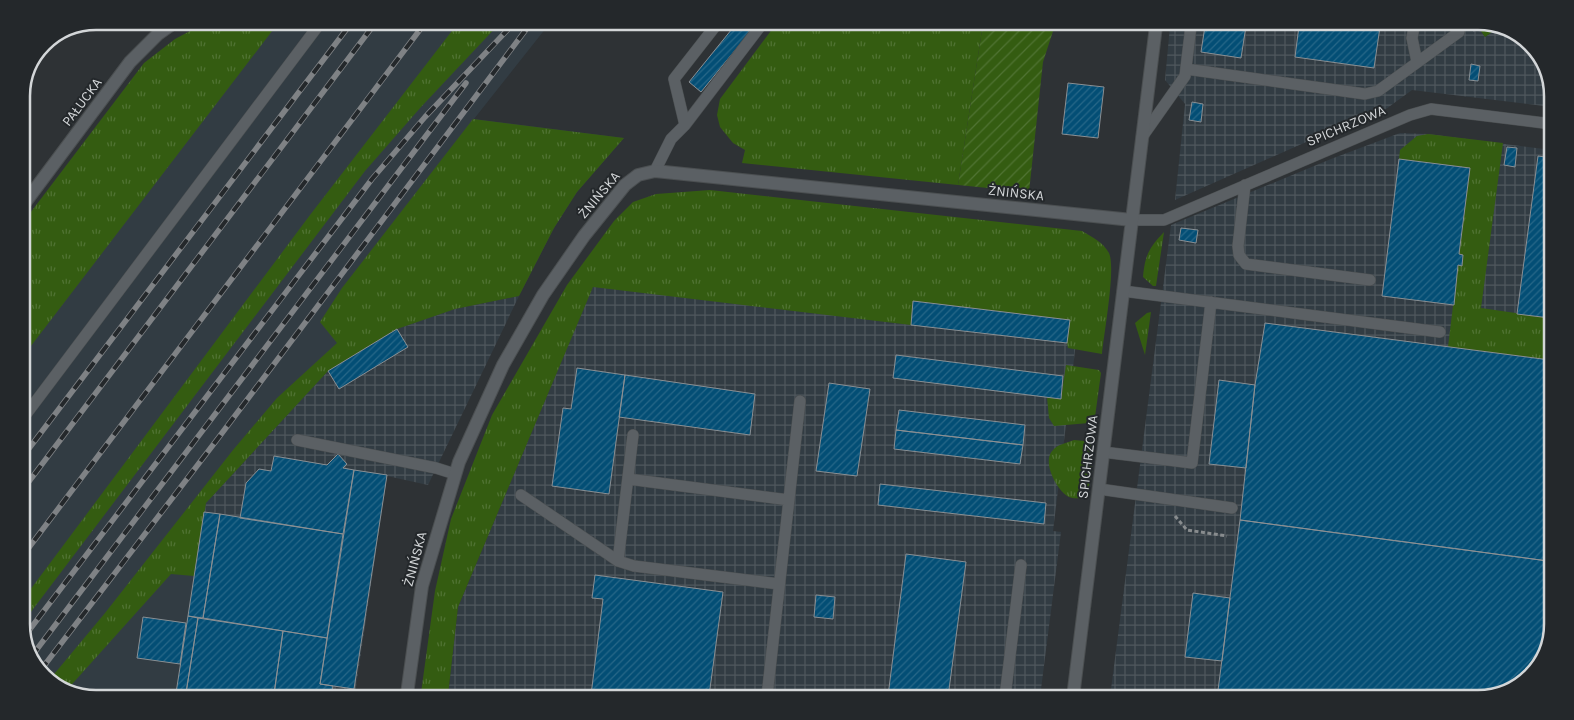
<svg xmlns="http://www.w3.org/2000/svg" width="1574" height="720" viewBox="0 0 1574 720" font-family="Karla,sans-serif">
  <defs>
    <pattern id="industrial-grid" width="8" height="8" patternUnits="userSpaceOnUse" patternTransform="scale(1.25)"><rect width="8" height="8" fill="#323c43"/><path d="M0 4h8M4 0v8" fill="none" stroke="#4f575d"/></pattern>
    <pattern id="grass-tufts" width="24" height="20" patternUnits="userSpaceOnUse" patternTransform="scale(1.25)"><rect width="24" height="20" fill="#345c11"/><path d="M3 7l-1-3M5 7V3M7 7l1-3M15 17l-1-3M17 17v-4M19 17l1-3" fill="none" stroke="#507333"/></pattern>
    <pattern id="garden-furrows" width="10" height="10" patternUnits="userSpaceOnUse" patternTransform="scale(1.25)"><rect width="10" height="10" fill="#345c11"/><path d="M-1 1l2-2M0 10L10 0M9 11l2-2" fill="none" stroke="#507333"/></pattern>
    <pattern id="building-hatch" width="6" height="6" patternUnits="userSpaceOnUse" patternTransform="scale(1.25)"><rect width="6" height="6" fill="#034e75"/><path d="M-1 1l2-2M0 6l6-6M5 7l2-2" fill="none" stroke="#276788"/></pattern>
  </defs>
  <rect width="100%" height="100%" fill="#2e3235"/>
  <path fill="#323c43" d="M235 22 550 23 474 119 624 138 577 192 554 228 519 296 455 309 204 512 176 693H67L34 666 21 629V253Z"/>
  <path fill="url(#industrial-grid)" d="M1170 26 1478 27 1485 37 1499 27H1507L1540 54 1553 91 1552 107 1412 90 1386 109 1313 139 1175 200 1185 104 1165 80Z
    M25 84 26 181 21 187V91Z
    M1400 133 1428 134 1552 150 1550 318 1482 309 1547 653 1519 686 1478 699 1110 697 1171 225 1331 159Z
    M593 286 891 322 897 289 1080 310 1053 531 1061 532 1040 697 448 695 458 607Z
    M519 296 428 485 387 476 355 694 176 693 206 503 328 371 397 329 455 309Z"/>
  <path fill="url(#grass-tufts)" d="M207 22H279L21 359V225L144 63 175 39Z
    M458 23H500L421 107 365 171 21 625V602L310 215Z
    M776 24 985 25 982 30 958 185 742 163 745 150 733 143 720 127 717 115 720 99Z
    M1478 27H1499L1485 37Z
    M473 119 624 138 577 192 554 228 519 296 455 309 397 329 328 371 206 503 194 576 171 574 65 692 50 679 105 613 233 450 277 398 337 343 320 322 342 288Z
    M1428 134 1503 143 1481 308 1550 318V360L1448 347 1458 265 1461 266 1459 254 1470 168 1399 159 1400 150 1417 136Z
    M710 190 1082 231C1092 237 1103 242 1109 253 1116 268 1104 333 1102 354L1068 348 1067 343 1069 320 913 301 911 325 593 287 458 607 448 695 422 694 421 693 435 591 451 519 492 415 567 285 614 221 633 202 656 194Z
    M1164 232 1156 286H1153L1143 277C1145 255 1149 248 1164 232Z
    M1151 312 1145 355 1135 323 1147 313Z
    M1066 365 1099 370 1101 373 1095 417 1089 423 1054 426 1049 418 1047 397 1061 399Z
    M1074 440 1085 441 1091 445C1094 461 1091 484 1085 499 1080 498 1073 499 1069 497 1057 491 1041 461 1053 450 1058 444 1067 443 1074 440Z"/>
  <path fill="url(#garden-furrows)" d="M985 25H1055L1043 62 1029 192 958 185 982 30Z"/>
  <path fill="url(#building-hatch)" stroke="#8a8f93" d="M736 24H740L750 32 701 92 689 82Z
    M1205 26H1246L1241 58 1201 52Z
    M1299 26 1380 27 1374 68 1295 57Z
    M1471 64 1480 66 1478 81 1469 80Z
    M1068 83 1104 87 1098 138 1062 134Z
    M1192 102 1203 104 1201 122 1189 120Z
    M1507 147 1517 148 1515 167 1504 165Z
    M1538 156 1552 158 1550 318 1517 314Z
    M1399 159 1470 168 1459 254 1463 255 1462 266 1458 265 1454 305 1382 296Z
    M1181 228 1198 230 1196 243 1179 240Z
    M913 301 1070 320 1067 343 911 325Z
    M1265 323 1550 360 1548 561 1240 520 1255 385Z
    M397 329 408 347 339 389 328 371Z
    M896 355 1063 376 1061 399 893 378Z
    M577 368 625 375 609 494 552 486 563 408 571 409Z
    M625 375 755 394 750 435 619 417Z
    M1219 380 1255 385 1246 468 1209 464Z
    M829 383 870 389 857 476 816 471Z
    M899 410 1025 425 1023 445 896 430Z
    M896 430 1023 445 1020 464 894 449Z
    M338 454 347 464 343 468 354 470 343 534 240 518 246 483 259 469 271 471 274 456 327 465Z
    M354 470 387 475 354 689 320 684Z
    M880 484 1046 503 1044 524 878 505Z
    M204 512 220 514 203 618 188 616Z
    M220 514 343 534 327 638 203 618Z
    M1240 520 1548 561 1547 653 1519 686 1478 699 1217 698Z
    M906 554 966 562 948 697 888 696Z
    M595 575 723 592 709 696 591 695 603 599 592 598Z
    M1193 593 1230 598 1222 661 1185 657Z
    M816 595 835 597 833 619 814 617Z
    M188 616 198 618 186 693H176Z
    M143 617 186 623 180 664 137 658Z
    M198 618 283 631 274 694 186 693Z
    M283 631 327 638 320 684 333 686 332 694H274Z"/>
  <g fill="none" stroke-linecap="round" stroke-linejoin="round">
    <defs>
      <path id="service" d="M1414 27 1412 38 1417 62
        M1186 69 1365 94 1378 91 1459 32
        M685 125 674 79 717 24
        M1142 137 1185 76 1191 26
        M655 171 671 139 685 125 762 24
        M1245 185 1238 246 1239 255 1246 264 1370 280
        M1132 220H1164L1410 115 1431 109 1552 124
        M1123 291 1440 332
        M21 421 321 22
        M297 440 436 468 455 474
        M1103 452 1192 463 1211 302
        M628 479 789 500
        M1099 489 1232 508
        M521 495 618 561 634 566 779 584
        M618 561 633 435
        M767 696 800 401
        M1005 697 1021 565"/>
      <path id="minor" d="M21 208 130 62 158 34 175 22
        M407 694 422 586 459 462 503 365 543 295 584 236 625 185 638 175 655 171 1132 220
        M1073 697 1156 26"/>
    </defs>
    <use href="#service" stroke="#4b4f51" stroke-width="12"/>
    <use href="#minor" stroke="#4b4f51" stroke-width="14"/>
    <path stroke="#888c8e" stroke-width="3" stroke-dasharray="4 2.5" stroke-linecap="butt" d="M1473 30 1482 27
      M1175 516 1187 530 1227 536"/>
    <use href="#service" stroke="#5b6064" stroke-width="11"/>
    <use href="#minor" stroke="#5b6064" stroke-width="12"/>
    <defs>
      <path id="rail" d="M21 459 352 22
        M21 492 376 22
        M21 558 425 23
        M24 637 372 179 425 117 514 23
        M31 657 466 83
        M40 671 216 441 531 23"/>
    </defs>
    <use href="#rail" stroke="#7f8285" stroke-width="5.5"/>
    <use href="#rail" stroke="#24282b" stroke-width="4" stroke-dasharray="11" stroke-linecap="butt"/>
  </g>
  <g text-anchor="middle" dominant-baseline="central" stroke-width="4" stroke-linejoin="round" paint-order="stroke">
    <g font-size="14" fill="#d3d6d8" stroke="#24282b">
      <text transform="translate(82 102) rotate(-53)">PAŁUCKA</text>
      <text transform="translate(1346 126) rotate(-23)">SPICHRZOWA</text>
      <text transform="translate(1016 193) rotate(6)">ŻNIŃSKA</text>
      <text transform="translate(599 195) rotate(-50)">ŻNIŃSKA</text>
      <text transform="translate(1088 457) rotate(-83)">SPICHRZOWA</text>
      <text transform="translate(415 559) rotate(-75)">ŻNIŃSKA</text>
    </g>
  </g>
  <path d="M0 0H1574V720H0ZM96 30H1478A66 66 0 0 1 1544 96V624A66 66 0 0 1 1478 690H96A66 66 0 0 1 30 624V96A66 66 0 0 1 96 30Z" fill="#24282b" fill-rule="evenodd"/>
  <path fill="none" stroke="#d3d6d8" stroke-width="2.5" d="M96 30H1478A66 66 0 0 1 1544 96V624A66 66 0 0 1 1478 690H96A66 66 0 0 1 30 624V96A66 66 0 0 1 96 30Z"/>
</svg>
